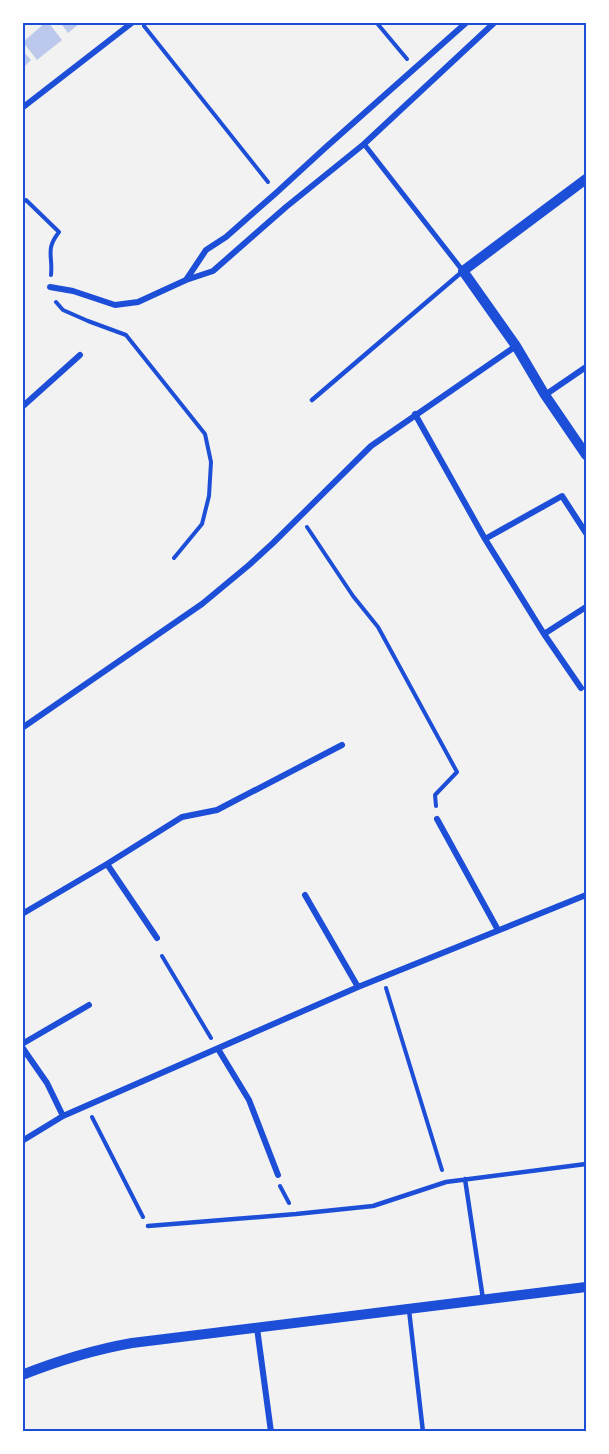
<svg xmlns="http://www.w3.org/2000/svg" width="609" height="1454" viewBox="0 0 609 1454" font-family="'Archivo Narrow',sans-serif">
  <rect width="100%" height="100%" fill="#f2f2f2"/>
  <path fill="#bdc9ec" d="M46 22H48L62 40 37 60 23 42Z
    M60 22H81L68 33Z
    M22 50 31 60 22 69Z"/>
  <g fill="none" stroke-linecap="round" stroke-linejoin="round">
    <path stroke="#1d4ed8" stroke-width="4" d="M376 22 407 59
      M144 26 268 182
      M22 203 26 200 59 232C45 250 53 255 51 275
      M56 302 63 310 88 321 126 335 205 434 211 462 209 496 202 524 174 558
      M307 527 353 596 378 627 457 772 435 795 436 806
      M162 956 211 1038
      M386 988 442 1170
      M92 1117 143 1217
      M280 1186 289 1203"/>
    <path stroke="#1d4ed8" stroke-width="4.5" d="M312 400 463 271
      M465 1179 483 1299
      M148 1226 296 1214 373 1206 446 1182 586 1164
      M409 1310 423 1432"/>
    <path stroke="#1d4ed8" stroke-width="5" d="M364 144 463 271"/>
    <path stroke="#1d4ed8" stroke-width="6" d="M22 108 133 22
      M186 280 206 250 226 237 276 193 325 148 467 22
      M50 287 73 291 115 305 138 302 186 280 213 271 286 207 364 144 495 22
      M545 395 586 367
      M22 407 80 355
      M415 414 485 539 544 634 581 688
      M485 539 562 496 586 533
      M544 634 586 607
      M22 728 202 604 249 565 273 543 371 446 516 346
      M437 819 498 930
      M107 864 157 938
      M305 895 358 987
      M22 914 107 864 182 817 217 810 342 745
      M22 1044 89 1005
      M22 1047 47 1083 63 1116
      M218 1049 249 1100 278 1175
      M22 1141 63 1116 358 987 586 895
      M257 1328 271 1432"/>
    <path stroke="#1d4ed8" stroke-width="10" d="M586 179 463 271 516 346 545 395 586 455
      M22 1375C60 1360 92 1350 132 1343L586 1287"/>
  </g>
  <rect width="609" height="1454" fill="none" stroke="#ffffff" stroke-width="48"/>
  <rect x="24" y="24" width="561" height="1406" fill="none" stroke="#1d4ed8" stroke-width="2"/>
</svg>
